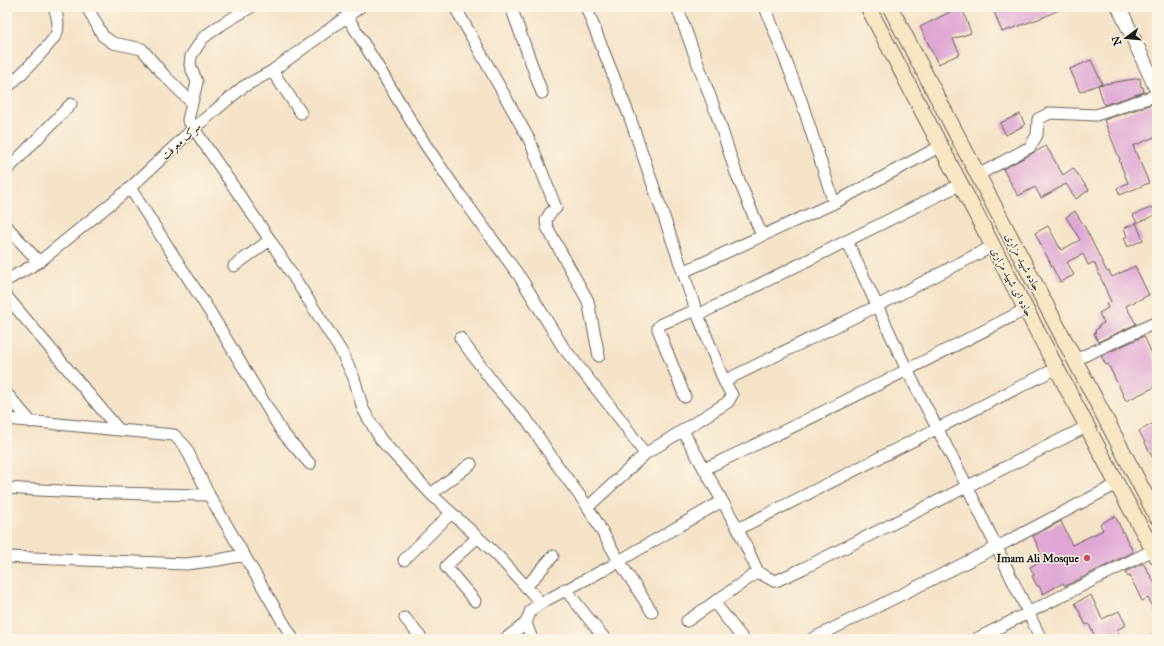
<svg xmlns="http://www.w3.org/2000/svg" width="1164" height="646" viewBox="0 0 1164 646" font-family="'IM FELL Great Primer',Amiri,serif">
  <rect width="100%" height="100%" fill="#fcf5e5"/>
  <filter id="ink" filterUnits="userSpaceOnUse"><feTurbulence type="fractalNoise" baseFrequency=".025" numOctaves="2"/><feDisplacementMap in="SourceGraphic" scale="8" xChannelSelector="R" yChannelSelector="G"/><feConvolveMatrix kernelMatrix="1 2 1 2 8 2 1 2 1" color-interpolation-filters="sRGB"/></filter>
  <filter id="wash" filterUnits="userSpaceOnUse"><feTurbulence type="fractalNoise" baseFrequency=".012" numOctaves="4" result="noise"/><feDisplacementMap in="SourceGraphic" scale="16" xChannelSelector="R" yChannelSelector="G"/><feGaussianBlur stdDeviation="0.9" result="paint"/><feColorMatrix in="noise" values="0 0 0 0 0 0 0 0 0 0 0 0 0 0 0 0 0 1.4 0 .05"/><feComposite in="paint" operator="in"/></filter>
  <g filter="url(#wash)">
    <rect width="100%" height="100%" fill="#f5e3c8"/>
    <g id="blocks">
      <path fill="#dfa5d4" d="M992 7H1065L1044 17 1002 32Z
        M962 8 971 33 953 39 960 54 938 64 920 27 948 13Z
        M1091 60 1102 83 1080 92 1070 69Z
        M1140 78 1141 87H1143L1144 92 1104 105 1098 85Z
        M1153 104 1157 113V136L1133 146 1149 183 1120 195 1117 188 1128 183 1119 160H1120L1104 120Z
        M1020 114 1025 125 1006 135 1000 123Z
        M1046 146 1063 175 1073 168 1089 190 1076 199 1066 184 1041 198 1035 187 1018 196 1003 169Z
        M1153 207 1157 214 1137 223 1133 215Z
        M1075 211 1087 231 1107 272 1109 271 1112 277 1135 266 1149 295 1126 306 1136 324 1098 342 1094 333 1096 332 1095 330 1099 328 1098 326 1104 323 1099 313 1108 308 1106 304 1111 302 1094 262 1088 265 1083 254 1067 262 1074 275 1060 282 1035 233 1048 226 1061 250 1080 240 1066 217Z
        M1136 223 1143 240 1128 247 1124 238 1127 236 1124 228Z
        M1144 336 1153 356H1152L1157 366V386L1126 401 1108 364 1106 365 1101 356Z
        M1154 423 1157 429V466L1139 431Z
        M1115 516 1133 552 1065 586 1063 583 1043 594 1039 586H1037L1032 576 1034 575 1030 567 1044 560 1033 536 1061 521 1072 545 1103 530 1100 524Z
        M1143 563 1157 587V616L1148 598 1142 601 1130 576 1128 577 1125 572Z
        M1091 595 1102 619 1119 611 1126 625 1117 630 1121 639H1096L1089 624 1086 625 1075 603Z"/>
    </g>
  </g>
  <g filter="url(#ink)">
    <use href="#blocks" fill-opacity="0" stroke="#686258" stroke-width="1"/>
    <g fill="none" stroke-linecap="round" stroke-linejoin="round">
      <defs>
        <path id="minor" d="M87 7 103 36 113 43 142 49 163 74 192 103 188 120 270 240 341 351 354 378 363 409 381 440 431 494 497 555 541 603
          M455 7 530 141 556 208 550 213 546 220 547 227 588 301 599 356
          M511 7 542 93
          M586 7 629 115 696 310 724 381 732 395 728 402 645 454 588 507
          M677 7 718 118 736 173 762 236
          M765 7 801 100 834 203
          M347 16 425 144 453 185 520 277 563 347 621 420 645 454
          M272 71 301 113
          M7 88C17 78 54 43 57 32 59 23 57 14 54 7
          M192 103 197 82 190 65 191 56 203 38 219 26 251 7
          M7 170 71 104
          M978 175 1030 147 1037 135 1038 119 1050 113 1096 115 1157 95
          M130 188 210 312 282 432 310 464
          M7 227 39 262
          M847 241 907 370 967 486 1041 639
          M234 266 270 240
          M683 272 834 203 941 146
          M7 280 39 262 130 188 194 128 243 87 272 71 360 7
          M7 297 119 430
          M698 315 961 184
          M460 338 497 388 527 420 557 465 588 507 619 561 652 612
          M1075 360 1157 322
          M724 381 877 306 993 246
          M7 394 31 422
          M685 397 658 329V327L661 324 696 310
          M7 419 119 430 174 435 185 446 209 495 293 639
          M683 431 738 529 758 572
          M704 469C813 418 920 364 1026 309
          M7 488C74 493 141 494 209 495
          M431 494 471 464
          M738 529 1057 368
          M7 557 186 564 218 560 244 555
          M404 560 451 513
          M526 587 553 556
          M565 589 605 639
          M475 601 446 567 447 565 478 537
          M714 602 743 639
          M405 618 422 639
          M687 621 758 572 774 581H776L804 568 1088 426
          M505 639 526 623
          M532 639 526 623 531 610 541 603 615 564 619 561 722 501
          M812 639 997 547 1117 484
          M976 639 1153 550
          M1155 639 1157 638"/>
        <path id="tertiary" d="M1119 7 1157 90"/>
        <path id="secondary" d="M868 7 1117 484 1157 557
          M890 7 1157 517"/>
      </defs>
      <use href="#minor" stroke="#686258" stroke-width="13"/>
      <use href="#tertiary" stroke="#686258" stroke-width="16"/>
      <use href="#secondary" stroke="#686258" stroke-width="17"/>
      <use href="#minor" stroke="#fff" stroke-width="11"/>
      <use href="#tertiary" stroke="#fff" stroke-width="14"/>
      <use href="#secondary" stroke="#f9e7c3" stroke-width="15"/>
    </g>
  </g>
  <circle fill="#d1495b" stroke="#fcf5e5" stroke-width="1.5" cx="1087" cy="558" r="4"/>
  <g text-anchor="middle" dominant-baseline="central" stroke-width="3" stroke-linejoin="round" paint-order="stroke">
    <g font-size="11" fill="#1c1c1c" stroke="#fcf5e5">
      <text transform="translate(181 141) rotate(-42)">سرک معرفت</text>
      <text transform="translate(1023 262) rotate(62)">جاده شهید مزاری</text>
      <text transform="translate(1012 282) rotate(62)">جاده ای شهید مزاری</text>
    </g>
    <g font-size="11" font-weight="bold" fill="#1c1c1c" stroke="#fcf5e5" text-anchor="end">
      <text x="1079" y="558">Imam Ali Mosque</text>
    </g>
  </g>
  <rect width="1164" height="646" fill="none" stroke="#fcf5e5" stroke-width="24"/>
  <g transform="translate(1126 38) rotate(254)" stroke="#fcf5e5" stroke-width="3" paint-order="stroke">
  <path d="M0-3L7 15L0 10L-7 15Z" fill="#1c1c1c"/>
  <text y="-6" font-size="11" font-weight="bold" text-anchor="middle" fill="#1c1c1c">N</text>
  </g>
</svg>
